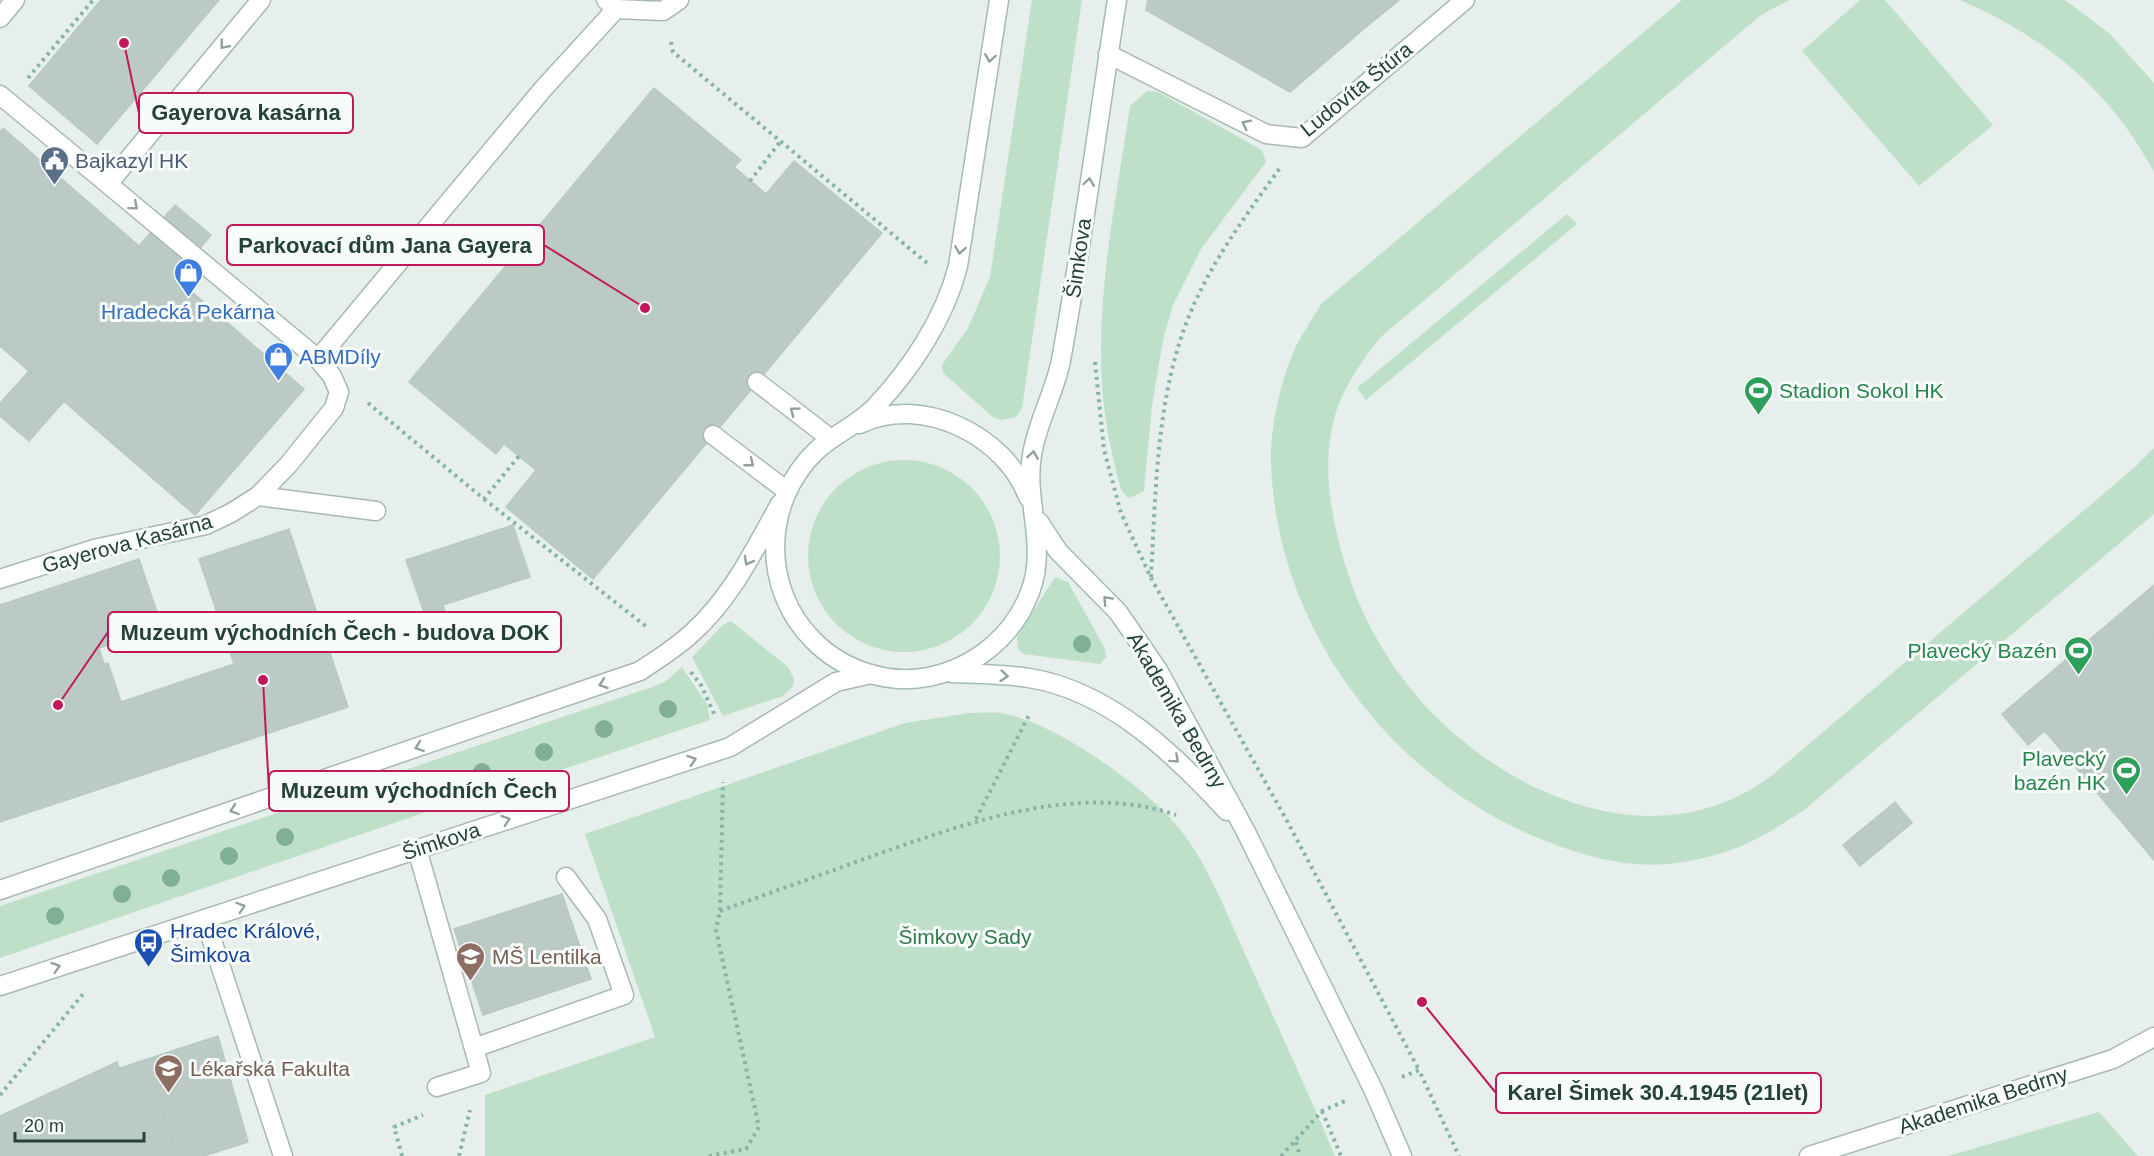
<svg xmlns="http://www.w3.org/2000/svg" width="2154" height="1156" viewBox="0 0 2154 1156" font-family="Arial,sans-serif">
  <rect width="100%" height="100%" fill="#e6efeb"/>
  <path fill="#bfe0c8" d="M1032 0H1082L1022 408 1016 417 1001 420 993 417 943 373 942 365 968 328 990 277Z
    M1682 0H1789L1761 15 1382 336C1363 358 1347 382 1337 409 1324 449 1327 490 1336 530 1346 576 1363 619 1389 659 1467 780 1648 875 1776 772L2135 467 2154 448V514L1804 810C1759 840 1730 856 1675 863 1633 869 1590 858 1551 843 1394 785 1274 628 1271 459 1271 425 1280 384 1293 353 1300 336 1312 320 1321 304Z
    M1860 0H1885L1993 125 1919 186 1802 51Z
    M1960 0H2065L2110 34 2154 83V172C2110 89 2045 37 1960 0Z
    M1147 91 1158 92 1262 150 1266 162 1201 249 1173 305 1163 340 1152 406 1144 491 1130 498C1118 492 1117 473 1114 461 1084 345 1113 222 1130 106Z
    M1567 214 1577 224 1366 400 1357 388Z
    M808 556a96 96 0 1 1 192 0a96 96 0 1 1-192 0Z
    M1055 577 1068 582 1105 649 1106 657 1100 664 1024 654 1018 650 1017 637Z
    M731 621 788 667 794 679 793 686 783 696 723 716 692 657 723 625Z
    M682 667 707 704 710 720 522 783 505 785 0 958V906L652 687 666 681Z
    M969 713C980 713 991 712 1001 713 1053 721 1146 787 1179 828 1205 859 1229 918 1246 956 1276 1023 1307 1089 1335 1156H485V1095L655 1037 585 834 905 723Z
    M2099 1112 2138 1156H1948Z"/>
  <path fill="#bbcac4" stroke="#b8c9c2" stroke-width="1.5" d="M101 0H219L97 144 29 86Z
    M1148 0H1248L1218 51 1146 10Z
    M1248 0H1342L1365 28 1290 92 1218 51Z
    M1342 0H1399L1365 28Z
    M654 88 741 160 734 167 766 194 794 161 882 233 593 579 506 507 536 470 504 444 496 454 409 382Z
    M3 128 304 389 195 515 0 346V132Z
    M175 205 211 235 175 278 139 246Z
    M29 371 64 401 29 441 0 416V403Z
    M513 525 530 577 443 605 445 612 426 618 406 560Z
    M289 529 348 707 0 822V699L108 663 121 702 234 664 199 559Z
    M139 559 162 627 99 648 104 664 0 699V605Z
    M2154 585V638L2028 745 2002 714Z
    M2154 638V860L2044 730Z
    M1895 802 1912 823 1860 866 1843 845Z
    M562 894 591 979 483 1015 454 929Z
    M218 1036 248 1142 204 1156H177L161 1110 137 1118 120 1068Z
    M117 1062 137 1118 161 1110 177 1156H0V1116Z"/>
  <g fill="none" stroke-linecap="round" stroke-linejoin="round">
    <defs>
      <path id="lane" d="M616 9 663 11 679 0
        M0 95 108 184
        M318 359 543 89 616 9 606 0
        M757 382 831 439
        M713 435 787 491
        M258 496 376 511
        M0 579 94 549 206 525 231 513 258 496 289 464 334 408 339 392 332 376 318 359 108 184 261 0
        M417 849 481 1073 437 1087
        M205 919 283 1156
        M474 1048 624 995 597 919 566 877"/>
      <path id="street" d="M1108 54 1266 134 1302 138 1465 0
        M0 890 640 671C658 659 676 648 692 633 732 597 754 550 780 504
        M0 986 730 747 836 682 871 674
        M1809 1156 2113 1059 2154 1037"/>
      <path id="secondary" d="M999 0 958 266C945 318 911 369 875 407 858 425 834 434 816 451 763 502 761 588 813 640 842 670 888 685 928 677 974 668 1014 636 1030 592 1048 546 1024 501 1032 455 1037 422 1055 392 1061 360 1083 241 1098 120 1117 0
        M0 18 15 0
        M860 424C921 394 1005 435 1028 497
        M1039 522 1058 551 1118 612 1158 670 1245 830 1373 1089 1402 1156
        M952 673C978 674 1004 674 1029 678 1110 691 1174 754 1227 811"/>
    </defs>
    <use href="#lane" stroke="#a8b8b2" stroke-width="21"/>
    <use href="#street" stroke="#a8b8b2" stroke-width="21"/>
    <use href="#secondary" stroke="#a4bbb3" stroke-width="21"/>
    <path stroke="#86b3a5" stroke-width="4" stroke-dasharray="3 4.5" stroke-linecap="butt" d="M671 42 673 52 927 263
      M28 78 93 0
      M750 181 780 142
      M1095 362 1104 450 1121 513 1151 578 1286 819 1419 1070
      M368 403 484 499 519 456
      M484 499 648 628
      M1151 577C1156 489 1156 398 1189 316 1211 262 1246 215 1280 168
      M691 672 701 685 716 718
      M976 819 1030 713
      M720 911C770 893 820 875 870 857 963 824 1078 781 1176 815
      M1402 1077 1419 1070 1459 1156
      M0 1095 83 994
      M1322 1111 1341 1156
      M1296 1142 1300 1156
      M402 1156 394 1127 423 1115
      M459 1156 470 1110
      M709 1156 746 1149 759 1127 716 930 720 911 723 782
      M1281 1156 1322 1111 1345 1101"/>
    <use href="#lane" stroke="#fff" stroke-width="18"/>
    <use href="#street" stroke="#fff" stroke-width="18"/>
    <use href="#secondary" stroke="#fff" stroke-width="18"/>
  </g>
  <g fill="#80af93">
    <circle cx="1082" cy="644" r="9"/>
    <circle cx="668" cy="709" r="9"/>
    <circle cx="604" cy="729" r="9"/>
    <circle cx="544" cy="752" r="9"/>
    <circle cx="482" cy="772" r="9"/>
    <circle cx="285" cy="837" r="9"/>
    <circle cx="229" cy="856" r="9"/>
    <circle cx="171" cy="878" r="9"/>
    <circle cx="122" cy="894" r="9"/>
    <circle cx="55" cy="916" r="9"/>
  </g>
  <defs><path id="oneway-chevron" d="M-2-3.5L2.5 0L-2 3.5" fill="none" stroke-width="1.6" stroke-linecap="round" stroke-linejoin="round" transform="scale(1.5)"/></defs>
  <g stroke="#92a09c">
    <use href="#oneway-chevron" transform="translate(224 45) rotate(130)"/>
    <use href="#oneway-chevron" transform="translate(990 58) rotate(99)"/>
    <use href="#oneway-chevron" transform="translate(1246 124) rotate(-153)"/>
    <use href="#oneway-chevron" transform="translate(1089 182) rotate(-82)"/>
    <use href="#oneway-chevron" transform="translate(134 206) rotate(40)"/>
    <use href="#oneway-chevron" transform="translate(960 250) rotate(99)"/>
    <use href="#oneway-chevron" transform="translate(794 411) rotate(-143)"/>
    <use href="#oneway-chevron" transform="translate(1033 455) rotate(-81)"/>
    <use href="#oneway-chevron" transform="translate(750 463) rotate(38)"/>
    <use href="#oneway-chevron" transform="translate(748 561) rotate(119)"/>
    <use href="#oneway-chevron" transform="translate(1107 600) rotate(-133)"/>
    <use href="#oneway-chevron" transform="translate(1004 676) rotate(6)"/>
    <use href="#oneway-chevron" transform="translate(603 684) rotate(161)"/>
    <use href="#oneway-chevron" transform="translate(419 747) rotate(161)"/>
    <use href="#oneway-chevron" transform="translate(1175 759) rotate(42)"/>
    <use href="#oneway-chevron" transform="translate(692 760) rotate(-18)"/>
    <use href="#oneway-chevron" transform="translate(234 810) rotate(161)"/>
    <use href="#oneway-chevron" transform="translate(506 820) rotate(-18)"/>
    <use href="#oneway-chevron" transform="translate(241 907) rotate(-18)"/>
    <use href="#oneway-chevron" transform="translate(56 967) rotate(-18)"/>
  </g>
  <defs>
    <symbol id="civic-pin" viewBox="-11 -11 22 30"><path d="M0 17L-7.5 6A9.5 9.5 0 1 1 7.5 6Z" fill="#5c6f8a" stroke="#f7fbf9"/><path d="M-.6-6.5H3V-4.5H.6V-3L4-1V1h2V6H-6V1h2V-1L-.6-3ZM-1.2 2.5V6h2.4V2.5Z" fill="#fff"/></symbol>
    <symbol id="shop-pin" viewBox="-11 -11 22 30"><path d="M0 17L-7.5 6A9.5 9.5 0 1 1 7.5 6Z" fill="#3f7fe0" stroke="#f7fbf9"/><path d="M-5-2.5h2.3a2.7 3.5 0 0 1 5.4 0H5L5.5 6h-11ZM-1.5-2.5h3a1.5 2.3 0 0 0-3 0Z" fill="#fff"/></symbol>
    <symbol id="stadium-pin" viewBox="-11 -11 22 30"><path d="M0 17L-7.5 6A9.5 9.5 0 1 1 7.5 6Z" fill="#2e9e5b" stroke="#f7fbf9"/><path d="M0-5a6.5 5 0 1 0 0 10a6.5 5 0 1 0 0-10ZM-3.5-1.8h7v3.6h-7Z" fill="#fff"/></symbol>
    <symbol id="bus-pin" viewBox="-11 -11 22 30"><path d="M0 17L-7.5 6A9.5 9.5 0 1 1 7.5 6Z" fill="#1a4fb4" stroke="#f7fbf9"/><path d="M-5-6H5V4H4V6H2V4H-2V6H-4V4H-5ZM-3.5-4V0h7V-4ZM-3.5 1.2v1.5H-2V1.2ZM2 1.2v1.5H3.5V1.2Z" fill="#fff"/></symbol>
    <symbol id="school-pin" viewBox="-11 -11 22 30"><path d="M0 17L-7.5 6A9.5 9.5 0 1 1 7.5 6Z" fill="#8d6e63" stroke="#f7fbf9"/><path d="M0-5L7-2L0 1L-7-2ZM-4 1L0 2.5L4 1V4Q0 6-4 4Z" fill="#fff"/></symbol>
    <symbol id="university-pin" viewBox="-11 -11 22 30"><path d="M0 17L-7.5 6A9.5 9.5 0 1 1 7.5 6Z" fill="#8d6e63" stroke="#f7fbf9"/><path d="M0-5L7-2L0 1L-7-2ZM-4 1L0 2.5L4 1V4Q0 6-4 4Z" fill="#fff"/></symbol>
  </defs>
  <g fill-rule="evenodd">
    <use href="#civic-pin" x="38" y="144" width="33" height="45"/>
    <use href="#shop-pin" x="172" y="256" width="33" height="45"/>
    <use href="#shop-pin" x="262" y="340" width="33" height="45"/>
    <use href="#stadium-pin" x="1742" y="374" width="33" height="45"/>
    <use href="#stadium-pin" x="2062" y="634" width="33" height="45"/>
    <use href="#stadium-pin" x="2110" y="754" width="33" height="45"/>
    <use href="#bus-pin" x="132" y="926" width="33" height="45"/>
    <use href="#school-pin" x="454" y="940" width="33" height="45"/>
    <use href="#university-pin" x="152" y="1052" width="33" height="45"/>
  </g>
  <g text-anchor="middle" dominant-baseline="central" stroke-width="6" stroke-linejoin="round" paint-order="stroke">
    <g font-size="21" fill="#24423a" stroke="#f7fbf9">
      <text transform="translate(1356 89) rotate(-39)">Ludovíta Štúra</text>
      <text transform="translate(1078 258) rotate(-82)">Šimkova</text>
      <text transform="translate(127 543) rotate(-15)">Gayerova Kasárna</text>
      <text transform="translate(1177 710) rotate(60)">Akademika Bedrny</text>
      <text transform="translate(441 841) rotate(-18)">Šimkova</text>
      <text transform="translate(1983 1100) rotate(-18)">Akademika Bedrny</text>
    </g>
    <g font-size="21" fill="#4e5e75" stroke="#f7fbf9" text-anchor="start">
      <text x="75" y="160">Bajkazyl HK</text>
    </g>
    <g font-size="21" fill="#366cbe" stroke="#f7fbf9">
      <text x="188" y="311">Hradecká Pekárna</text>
      <text x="299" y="356" text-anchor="start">ABMDíly</text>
    </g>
    <g font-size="21" fill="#27864d" stroke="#f7fbf9" text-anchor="end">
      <text x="1779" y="390" text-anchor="start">Stadion Sokol HK</text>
      <text x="2057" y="650">Plavecký Bazén</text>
      <text x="2106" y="758">Plavecký<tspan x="2106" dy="24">bazén HK</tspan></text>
    </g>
    <g font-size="21" fill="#164399" stroke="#f7fbf9" text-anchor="start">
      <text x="170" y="930">Hradec Králové,<tspan x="170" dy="24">Šimkova</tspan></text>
    </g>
    <g font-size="21" fill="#2d7a4b" stroke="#f7fbf9">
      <text x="965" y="936">Šimkovy Sady</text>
    </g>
    <g font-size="21" fill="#785e54" stroke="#f7fbf9" text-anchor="start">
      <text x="492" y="956">MŠ Lentilka</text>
      <text x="190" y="1068">Lékařská Fakulta</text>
    </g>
  </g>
  <path fill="none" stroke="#c2185b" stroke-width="2" d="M124 43L139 113M645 308L544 245M58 705L108 632M263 680L269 791M1422 1002L1496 1093"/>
  <g fill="#c2185b" stroke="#f7fbf9" stroke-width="2">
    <circle cx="124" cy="43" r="6"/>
    <circle cx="645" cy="308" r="6"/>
    <circle cx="58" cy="705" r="6"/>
    <circle cx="263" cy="680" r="6"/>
    <circle cx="1422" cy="1002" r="6"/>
  </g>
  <g fill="#f7fbf9" stroke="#c2185b" stroke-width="2">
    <rect x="139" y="93" width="214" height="40" rx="6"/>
    <rect x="227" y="225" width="317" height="40" rx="6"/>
    <rect x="108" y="612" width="453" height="40" rx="6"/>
    <rect x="269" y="771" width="300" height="40" rx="6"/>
    <rect x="1496" y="1073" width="325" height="40" rx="6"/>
  </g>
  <g font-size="22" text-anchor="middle" font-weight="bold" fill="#24423a">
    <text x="246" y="120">Gayerova kasárna</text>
    <text x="385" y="253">Parkovací dům Jana Gayera</text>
    <text x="335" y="640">Muzeum východních Čech - budova DOK</text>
    <text x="419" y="798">Muzeum východních Čech</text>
    <text x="1658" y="1100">Karel Šimek 30.4.1945 (21let)</text>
  </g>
  <path d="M15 1132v9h129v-9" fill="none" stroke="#24423a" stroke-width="3"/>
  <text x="24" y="1132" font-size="18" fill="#24423a" stroke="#f7fbf9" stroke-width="4.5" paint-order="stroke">20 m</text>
</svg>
